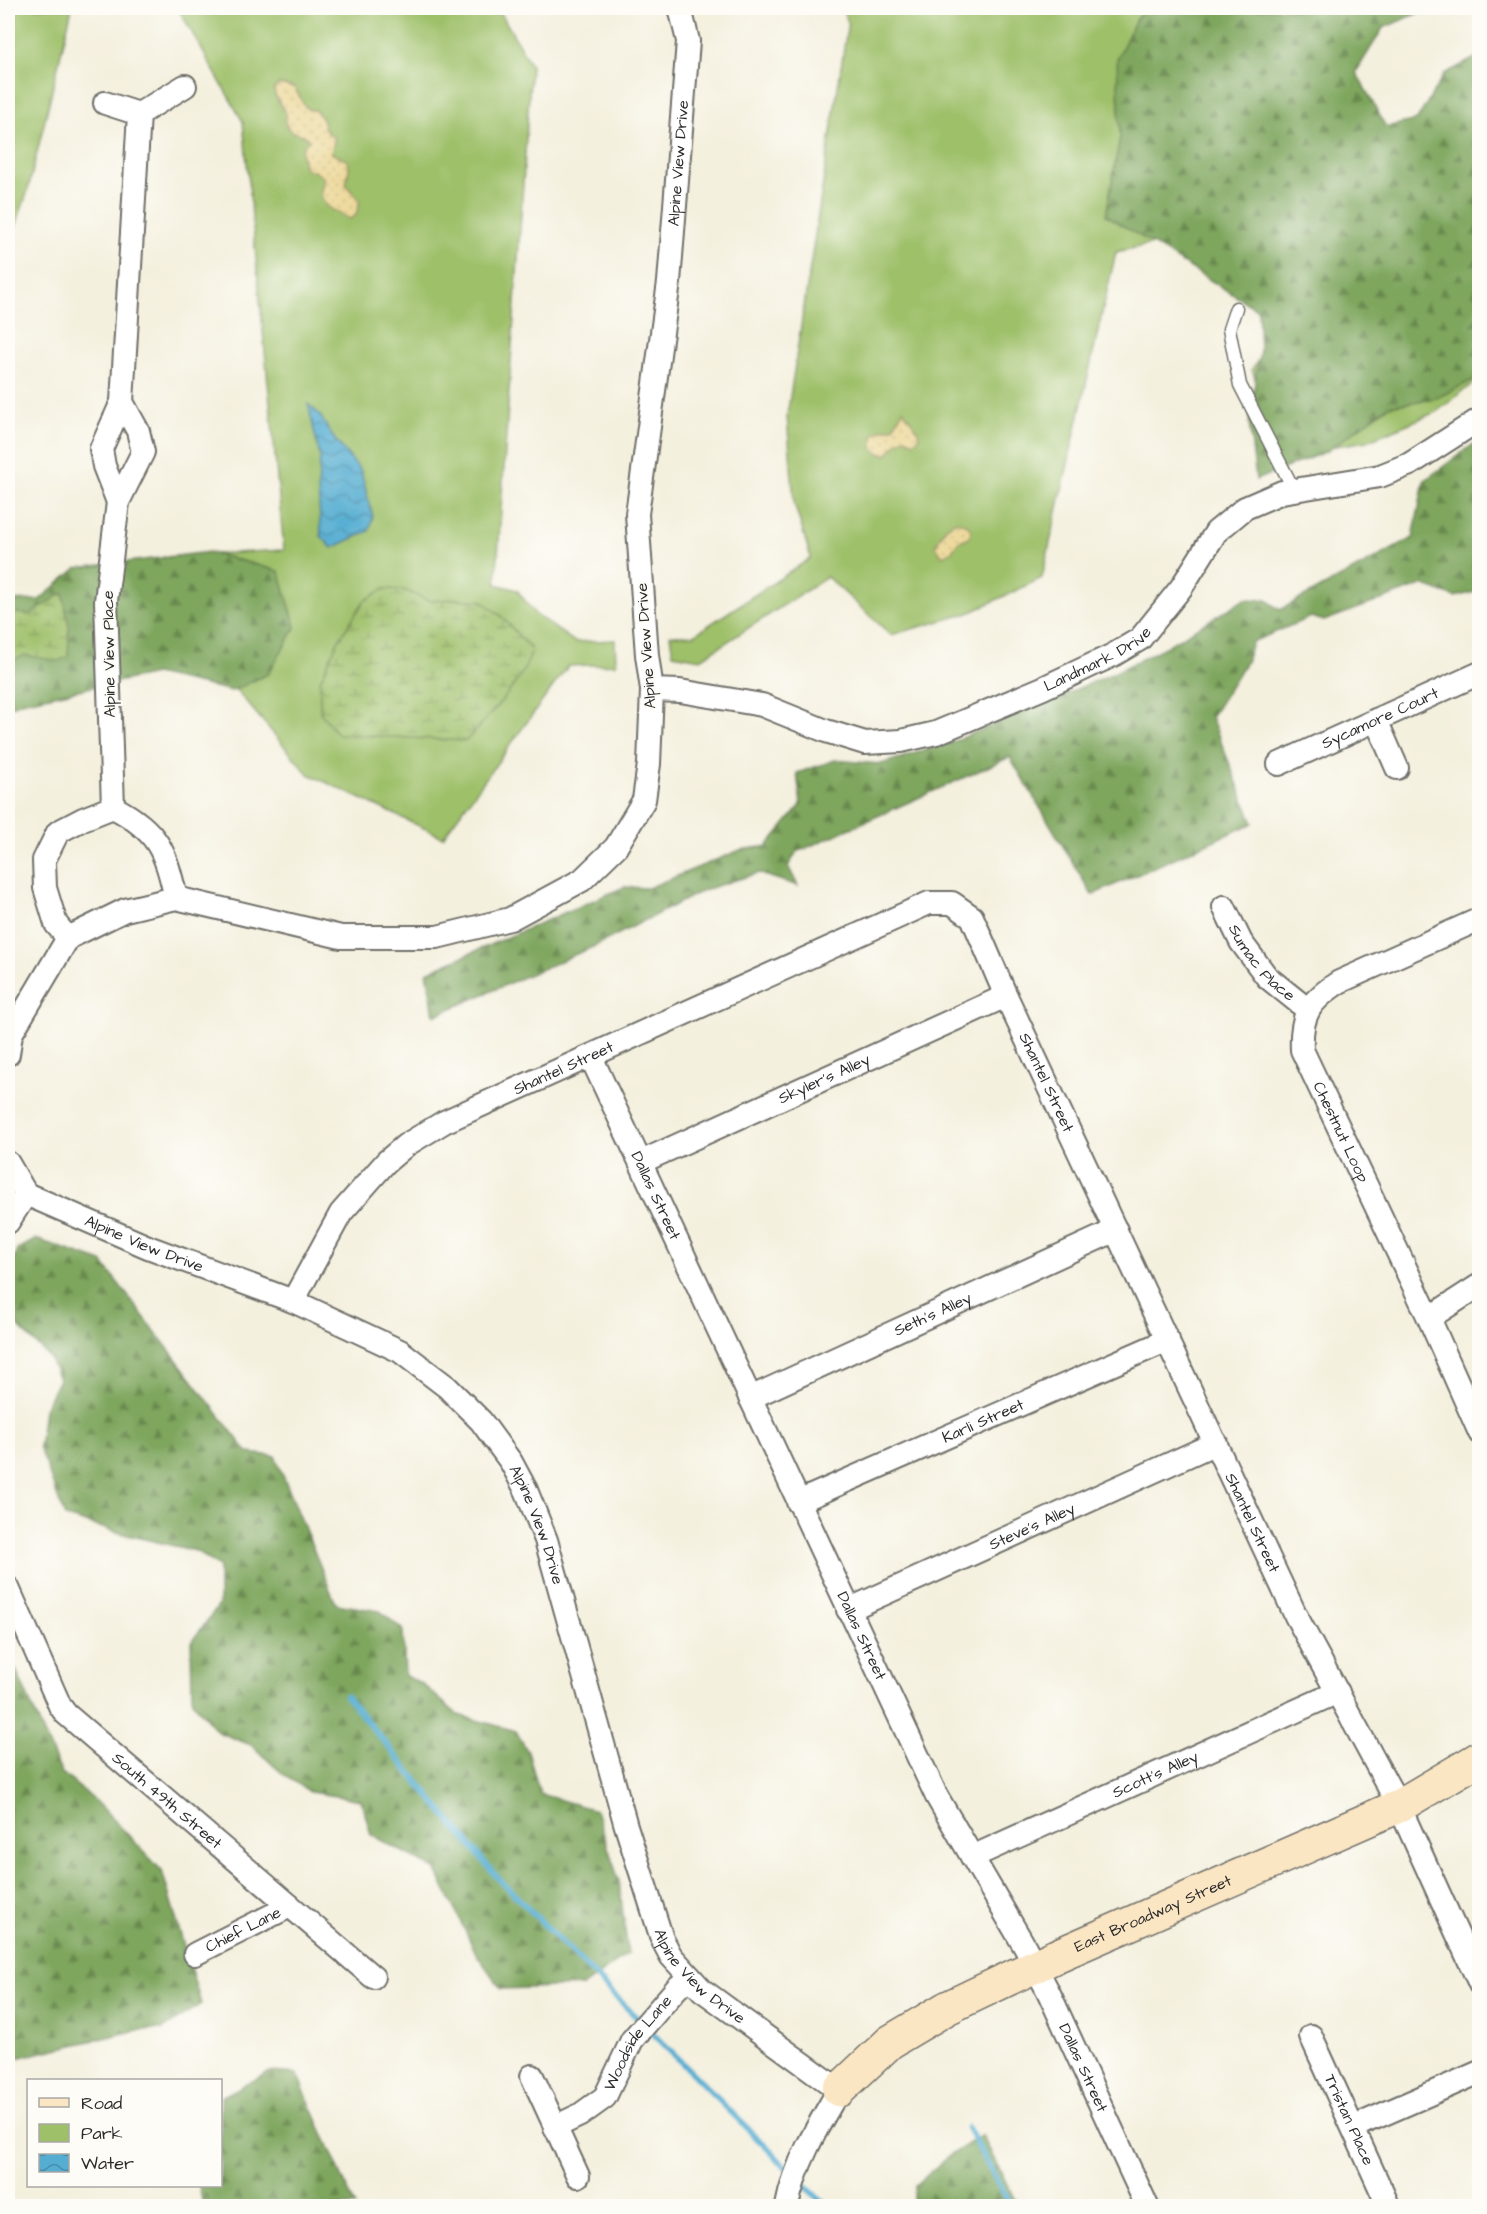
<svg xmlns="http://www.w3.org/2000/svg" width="1487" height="2214" viewBox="0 0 1487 2214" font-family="'Architects Daughter',sans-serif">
  <defs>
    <pattern id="forest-firs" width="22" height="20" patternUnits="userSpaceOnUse" patternTransform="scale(1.5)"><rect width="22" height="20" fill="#7ea65d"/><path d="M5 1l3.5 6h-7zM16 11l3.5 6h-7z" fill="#67874d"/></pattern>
    <pattern id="wetland-marsh" width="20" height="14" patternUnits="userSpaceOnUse" patternTransform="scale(1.5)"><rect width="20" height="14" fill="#9ec069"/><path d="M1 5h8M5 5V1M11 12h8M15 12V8" fill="none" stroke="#819c57"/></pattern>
    <pattern id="sand-dots" width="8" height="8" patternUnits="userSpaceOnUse" patternTransform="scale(1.5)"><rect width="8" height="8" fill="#eeda9e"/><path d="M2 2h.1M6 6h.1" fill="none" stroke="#cb8" stroke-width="1.8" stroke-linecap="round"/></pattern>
    <pattern id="water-waves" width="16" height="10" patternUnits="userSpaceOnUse" patternTransform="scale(1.5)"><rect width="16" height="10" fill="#55add2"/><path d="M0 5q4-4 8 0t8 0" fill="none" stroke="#478dab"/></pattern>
  </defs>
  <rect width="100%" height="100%" fill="#fdfcf7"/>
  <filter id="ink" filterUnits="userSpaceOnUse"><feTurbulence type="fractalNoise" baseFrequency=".0167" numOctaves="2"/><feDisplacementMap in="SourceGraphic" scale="12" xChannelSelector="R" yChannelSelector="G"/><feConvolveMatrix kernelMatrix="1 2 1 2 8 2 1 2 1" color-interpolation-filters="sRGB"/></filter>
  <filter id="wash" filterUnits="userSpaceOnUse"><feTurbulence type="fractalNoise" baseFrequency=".008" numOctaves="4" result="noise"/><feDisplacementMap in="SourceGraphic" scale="24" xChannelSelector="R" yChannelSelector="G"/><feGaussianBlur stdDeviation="1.35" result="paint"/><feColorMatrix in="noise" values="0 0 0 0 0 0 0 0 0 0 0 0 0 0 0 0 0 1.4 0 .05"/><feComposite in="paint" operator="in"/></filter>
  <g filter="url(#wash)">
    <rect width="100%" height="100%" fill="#f4f0de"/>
    <path fill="#9ec069" stroke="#64764a" stroke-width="1.5" d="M8 8H72L28 190 8 249Z
      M178 8H498L531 66 496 584 517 590 535 614 575 642 615 640 616 664 568 666 443 837 308 774 231 684 164 557 284 550 243 122Z
      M842 8H1169L1479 323V379L1436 412 1367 441 1297 452 1273 434 1252 369 1291 313 1167 241 1116 252 1042 578 969 613 891 635 827 577 701 659 673 654 670 635H694L811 558 794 503 787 416 848 22Z"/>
    <path fill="url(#forest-firs)" stroke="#546844" stroke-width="1.5" d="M1145 8H1430L1383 28 1356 72 1386 127 1417 120 1444 74 1479 56V377L1437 398 1389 406 1327 451 1256 480 1249 422 1260 349 1258 310 1106 215 1120 137 1117 59 1136 19Z
      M1479 440V591L1455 597 1422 585 1324 621 1311 617 1252 642 1246 662 1211 717 1253 823 1092 895 1010 757 797 852 788 866 798 886 758 873 704 890 595 946 434 1016 427 972 624 887 648 888 740 850 767 846 801 805 797 773 835 760 881 764 955 741 1114 673 1167 646 1245 599 1267 600 1280 610 1413 538 1424 481Z
      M209 552 279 571 296 627 268 674 232 691 155 674 21 702 8 708V601L39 600 77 568Z
      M36 1239 102 1262 248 1453 275 1456 336 1604 380 1611 403 1630 405 1676 421 1683 458 1715 516 1731 528 1752 540 1794 596 1810 619 1881 628 1954 583 1986 501 1989 476 1953 435 1869 371 1835 361 1800 310 1792 283 1774 251 1745 218 1732 192 1701 191 1642 219 1605V1567L196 1551 127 1535 65 1517 39 1447 44 1409 59 1379 49 1357 8 1316V1276L17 1250Z
      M8 1652 61 1772 99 1804 162 1871 201 2004 163 2029 138 2030 8 2060Z
      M270 2072 297 2074 355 2206H203L199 2186H220L221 2097Z
      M982 2135 1018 2206H913L915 2186 946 2158Z"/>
    <path fill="url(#wetland-marsh)" stroke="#64764a" stroke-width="1.5" d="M384 589 404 590 430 601 455 599 482 601 501 616 531 649C530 675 483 721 466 741L337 734 320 712V681L338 641 364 601Z
      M63 593 69 628 68 657 58 661 25 655 8 662V612L30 615Z"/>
    <path fill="url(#sand-dots)" stroke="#8c8264" stroke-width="1.5" d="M279 84 295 88 304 105 309 110H315L321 117 326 131 335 139 331 153 348 161 349 169 346 185 360 201 356 215 350 219C341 214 319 206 321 193 321 188 323 183 324 178L315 172 305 169C302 157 298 148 309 140L305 136 290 131 285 123C290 108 275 105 274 89Z
      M903 410 918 431 919 438 914 442 905 438 899 441 887 455C873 453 870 447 874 434L881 430 893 428Z
      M956 521 968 525 971 531 969 537 958 542 951 552 943 556 935 546 946 527Z"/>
    <path fill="url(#water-waves)" stroke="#406c7e" stroke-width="1.5" d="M308 404 319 414 333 437 361 471 373 517 369 531 332 548 321 536 318 488 320 457Z"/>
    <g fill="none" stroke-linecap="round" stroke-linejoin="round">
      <path stroke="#55add2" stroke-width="6" d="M346 1696 496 1876 641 2022
        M648 2029 792 2173
        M968 2128 1011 2206
        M799 2180 826 2206"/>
    </g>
  </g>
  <g filter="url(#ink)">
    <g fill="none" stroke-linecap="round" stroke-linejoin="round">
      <defs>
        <path id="lane" d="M1236 308 1229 329 1240 385 1294 490"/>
        <g id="street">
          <path d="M105 103 139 114"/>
          <path d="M118 502 104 466 101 449 122 402 139 114 185 86"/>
          <path id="s1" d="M652 690 680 691 762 705 826 731 865 743 901 741 936 733 1043 688 1113 655 1140 639 1181 588 1216 532 1245 508 1282 492 1380 476 1410 464 1480 419"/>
          <path d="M1376 720 1397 768"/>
          <path id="s2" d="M1279 764 1480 673"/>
          <path d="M113 807 106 601 118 502 143 452 138 431 122 402"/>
          <path id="s3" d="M1224 907 1241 942 1267 977 1308 1010"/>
          <path id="s4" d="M1480 919 1339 982C1310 1001 1300 1014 1302 1050L1429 1318 1480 1433"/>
          <path d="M68 938 56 924 45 888 44 860 58 832 83 819 113 807C159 831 165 851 176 898"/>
          <path id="s5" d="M8 1054 11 1034 68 938 125 910 176 898 341 937H437L510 919 582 880 616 847 644 800 649 764 652 690 647 655 637 514 669 282 688 41 680 8"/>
          <path id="s6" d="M591 1057 937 1797 1025 1947 1048 1991 1147 2206"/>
          <path id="s7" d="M641 1162 1006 996"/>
          <path id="s8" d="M8 1163 26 1194 148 1247 293 1301 400 1351 447 1387 481 1421 511 1462 526 1490 546 1540 626 1826 662 1939 671 1956 702 1990 839 2090C817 2127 795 2164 787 2206"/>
          <path d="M8 1222 26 1194"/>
          <path id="s9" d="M293 1301 341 1213 386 1162 406 1145 444 1122 929 903H952L972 917 1006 996 1296 1616 1399 1806 1480 1984"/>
          <path d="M1429 1318 1480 1285"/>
          <path id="s10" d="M750 1398 1116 1230"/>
          <path id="s11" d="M798 1502 1168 1340"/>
          <path id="s12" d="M8 1588 60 1706 66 1714 373 1977"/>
          <path id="s13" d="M848 1610 1216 1443"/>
          <path id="s14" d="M972 1857 1338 1692"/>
          <path id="s15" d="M195 1954 290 1906"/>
          <path id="s16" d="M1311 2036 1387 2203"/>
          <path d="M532 2076 578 2176"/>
          <path id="s17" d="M555 2127 580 2115 605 2097 632 2040 677 1988 690 1977"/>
          <path d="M1354 2127 1480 2072"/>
        </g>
        <g id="secondary">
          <path id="s18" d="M839 2090 890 2042 947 2008 1056 1956 1399 1806 1480 1758"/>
        </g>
      </defs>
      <use href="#lane" stroke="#71706a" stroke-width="15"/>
      <use href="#street" stroke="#71706a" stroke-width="26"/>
      <use href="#secondary" stroke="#71706a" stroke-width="36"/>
      <use href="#lane" stroke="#fff" stroke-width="12"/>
      <use href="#street" stroke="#fff" stroke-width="22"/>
      <use href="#secondary" stroke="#fbe6c4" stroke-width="33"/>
    </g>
  </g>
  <g text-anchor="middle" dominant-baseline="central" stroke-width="4.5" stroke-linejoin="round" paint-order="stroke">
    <g font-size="16" fill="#2b2b2b" stroke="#fdfcf7">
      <text stroke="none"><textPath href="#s5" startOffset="1413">Alpine View Drive</textPath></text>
      <text transform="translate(646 646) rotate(-94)">Alpine View Drive</text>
      <text transform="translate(109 654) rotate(-91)">Alpine View Place</text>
      <text stroke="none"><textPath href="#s1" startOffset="471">Landmark Drive</textPath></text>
      <text stroke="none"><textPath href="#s2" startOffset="111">Sycamore Court</textPath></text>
      <text stroke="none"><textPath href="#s3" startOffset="68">Sumac Place</textPath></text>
      <text stroke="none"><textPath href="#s9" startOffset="370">Shantel Street</textPath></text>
      <text stroke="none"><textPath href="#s7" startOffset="201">Skyler's Alley</textPath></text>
      <text stroke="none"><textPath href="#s9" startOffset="1000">Shantel Street</textPath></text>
      <text stroke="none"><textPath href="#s4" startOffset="328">Chestnut Loop</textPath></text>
      <text stroke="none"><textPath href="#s6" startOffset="153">Dallas Street</textPath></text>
      <text stroke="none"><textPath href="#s8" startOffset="164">Alpine View Drive</textPath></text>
      <text stroke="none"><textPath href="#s10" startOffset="201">Seth's Alley</textPath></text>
      <text stroke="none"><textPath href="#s11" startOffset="202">Karli Street</textPath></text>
      <text stroke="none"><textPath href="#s9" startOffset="1486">Shantel Street</textPath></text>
      <text stroke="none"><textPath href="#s8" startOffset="668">Alpine View Drive</textPath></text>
      <text stroke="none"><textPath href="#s13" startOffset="202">Steve's Alley</textPath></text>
      <text stroke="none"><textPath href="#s6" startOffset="639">Dallas Street</textPath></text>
      <text stroke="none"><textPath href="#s14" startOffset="201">Scott's Alley</textPath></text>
      <text stroke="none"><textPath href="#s12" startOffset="272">South 49th Street</textPath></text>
      <text stroke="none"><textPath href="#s18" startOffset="363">East Broadway Street</textPath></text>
      <text stroke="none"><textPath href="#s15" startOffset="54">Chief Lane</textPath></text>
      <text stroke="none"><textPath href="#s8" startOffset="1154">Alpine View Drive</textPath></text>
      <text stroke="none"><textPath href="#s17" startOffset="122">Woodside Lane</textPath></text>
      <text stroke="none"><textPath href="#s6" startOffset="1125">Dallas Street</textPath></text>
      <text stroke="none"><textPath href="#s16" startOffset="92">Tristan Place</textPath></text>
    </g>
  </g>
  <rect width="1487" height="2214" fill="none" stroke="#fdfcf7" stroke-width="30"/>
  <rect x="27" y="2079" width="195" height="108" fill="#fdfcf7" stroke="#a9a8a5" stroke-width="1.5"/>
  <rect x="39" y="2098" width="30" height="9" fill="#fbe6c4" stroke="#a9a8a5" stroke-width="1.5"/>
  <text x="81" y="2109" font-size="18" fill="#2b2b2b">Road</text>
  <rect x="39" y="2124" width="30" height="18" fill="#9ec069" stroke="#a9a8a5" stroke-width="1.5"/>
  <text x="81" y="2139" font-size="18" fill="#2b2b2b">Park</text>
  <rect x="39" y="2154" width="30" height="18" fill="url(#water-waves)" stroke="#a9a8a5" stroke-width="1.5"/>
  <text x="81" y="2169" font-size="18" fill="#2b2b2b">Water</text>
</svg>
